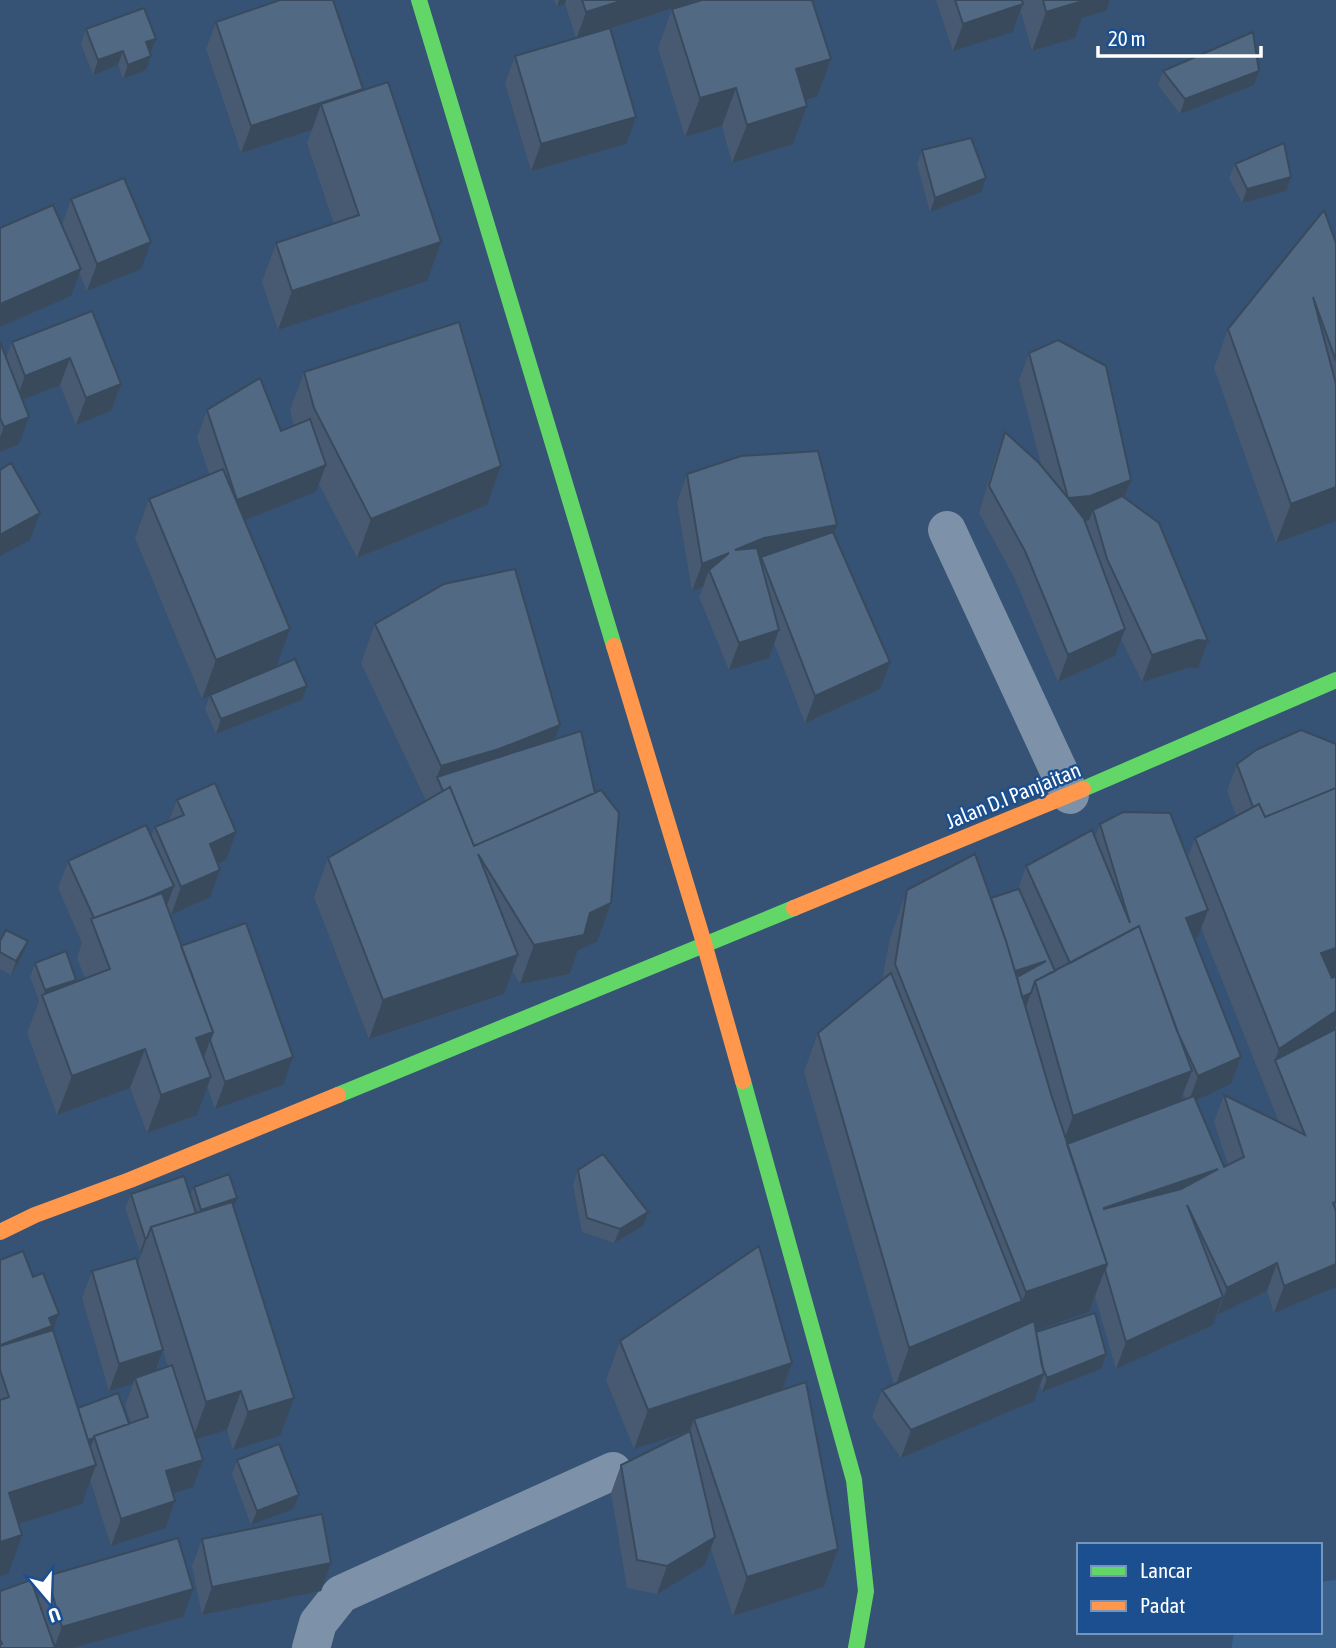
<svg xmlns="http://www.w3.org/2000/svg" width="1336" height="1648" viewBox="0 0 1336 1648" font-family="'Asap Condensed',sans-serif">
  <rect width="100%" height="100%" fill="#365274"/>
  <g fill="none" stroke-linecap="round" stroke-linejoin="round">
    <path stroke="#3b618d" stroke-width="98" d="M1281 1648 1336 1629"/>
    <path stroke="#7d92a8" stroke-width="38" d="M947 530 1070 795
      M311 1648 318 1623 341 1594 613 1471"/>
    <path stroke="#63d668" stroke-width="16" d="M419 0 614 646
      M1083 789 1336 680
      M743 1081 854 1480 866 1591 856 1648
      M338 1095 794 908"/>
    <path stroke="#ff974d" stroke-width="16" d="M614 646 704 943 743 1081
      M794 908 1083 789
      M0 1232 35 1215 130 1180 338 1095"/>
  </g>
  <path fill="#475a72" fill-rule="evenodd" d="M554 0H697L610 29 626 144 531 171 505 83 515 56 576 38 565 4 557 7Z
    M936 0H1110L1106 11 1082 18 1075 38 1032 51 1021 12 1013 32 953 51Z
    M672 9 831 59 817 97 806 101 807 106 793 144 732 163 722 126 685 137 658 48Z
    M216 22 362 91 427 281 278 330 262 282 276 243 334 224 307 143 312 130 241 153 206 49Z
    M86 29 150 53 151 56 146 70 123 79 118 65 93 75 81 44Z
    M1163 71H1259L1254 85 1180 114 1158 85Z
    M922 150 981 192 930 212 917 164Z
    M1235 164 1286 191 1242 203 1229 178Z
    M71 199 141 269 87 291 79 273 71 296 0 327V228L62 225Z
    M1336 243V521L1276 543 1214 368 1228 329Z
    M92 311 121 384 111 411 76 425 60 385 23 400 19 444 0 452V342L6 358 12 342Z
    M1029 353 1131 480 1125 498 1198 668H1188L1142 682 1121 639 1115 656 1058 682 1015 579 979 513 995 459 1005 432 1042 468 1019 380Z
    M304 372 501 466 487 505 357 558 319 484 316 492 244 520 276 667 302 700 216 734 205 709 210 695 202 699 135 538 149 499 209 474 197 437 207 410 281 431 294 426 290 410Z
    M687 474 837 525 834 533 880 689 805 723 774 643 769 658 729 670 699 597 703 587 692 591 677 502Z
    M375 624 560 725 555 739 611 903 597 942 578 950 570 974 520 984 512 971 504 994 369 1039 314 897 328 858 426 801 361 663Z
    M1336 744V1287L1274 1313 1267 1291 1217 1315V1314L1213 1325 1116 1369 1095 1297 1089 1312 1036 1330V1332L1101 1369 1042 1392 1040 1386 1034 1401 901 1458 872 1417 882 1390 894 1385 804 1072 818 1033 882 980 890 938 907 890 991 898 1018 889 1026 866 1095 837 1100 824 1187 859 1195 838 1236 816 1227 791 1237 764ZM1201 928 1279 1122 1224 1095 1214 1122 1228 1165 1224 1167 1196 1100 1231 1084 1241 1057 1194 939 1198 937ZM1183 1094 1186 1099 1180 1101Z
    M177 800 226 860 218 864 220 870 210 897 171 915 167 905 181 946 283 1085 215 1109 207 1086 197 1115 147 1133 130 1088 57 1115 27 1033 39 1001 30 977 35 963 75 982 85 978 77 958 82 943 58 888 68 861 151 836 155 827 169 821Z
    M0 941 22 956 11 975 0 969Z
    M578 1170 643 1226 614 1243 582 1232 573 1185Z
    M194 1187 234 1207 280 1436 233 1450 227 1430 197 1440 193 1487 173 1493 175 1501 166 1528 111 1546 90 1480 82 1504 19 1524 8 1574 0 1576V1260L53 1331 78 1408 129 1424 131 1423 125 1405 133 1384 109 1391 82 1298 92 1271 138 1263 142 1252H140L125 1208 131 1194 190 1196ZM163 1351 168 1367 156 1371Z
    M620 1341 792 1363 782 1390 838 1549 824 1587 733 1616 711 1549 705 1565 657 1594 627 1588 611 1493 621 1465 690 1431 634 1449 606 1380Z
    M237 1460 293 1509 251 1525 232 1474Z
    M202 1539 331 1563 321 1591 202 1615 192 1566Z
    M47 1576 183 1617 73 1648H0V1591L38 1601Z"/>
  <path fill="#394a5c" d="M559 0H566L565 4 557 7Z
    M624 0H697L576 40 586 12Z
    M1078 0H1110L1106 11 1082 18 1075 38 1032 51 1046 12Z
    M1023 4 1013 32 953 51 963 24Z
    M156 39 150 53 140 56 146 42Z
    M123 51 118 65 93 75 98 60Z
    M151 56 146 70 123 79 128 65Z
    M831 59 817 97 782 107 796 69Z
    M1259 71 1254 85 1180 114 1185 99Z
    M736 88 722 126 685 137 700 98Z
    M363 89 353 116 321 104 312 130 241 153 251 126Z
    M807 106 793 144 732 163 747 125Z
    M636 117 626 144 531 171 541 144Z
    M1291 177 1286 191 1242 203 1247 189Z
    M986 178 981 192 930 212 935 198Z
    M151 242 141 269 87 291 97 264Z
    M441 242 427 281 278 330 292 291Z
    M81 269 71 296 0 327V304Z
    M70 358 60 385 15 403 25 376Z
    M121 384 111 411 76 425 86 398Z
    M29 417 19 444 0 452V437L4 427Z
    M326 465 316 492 227 527 237 500Z
    M501 466 487 505 357 558 371 519Z
    M1131 480 1121 507 1093 510 1089 520 1080 523 1068 498Z
    M1336 487V521L1276 543 1291 504Z
    M40 513 30 540 0 556V535Z
    M837 525 827 553 761 557 759 564 735 550 764 538Z
    M729 553 709 570 703 587 692 591 702 564Z
    M290 629 276 667 202 699 216 660Z
    M1125 629 1115 656 1058 682 1068 655Z
    M779 630 769 658 729 670 739 643Z
    M1198 640 1208 641 1198 668H1188L1142 682 1152 655Z
    M890 662 880 689 805 723 815 696Z
    M307 686 302 700 216 734 221 719Z
    M560 725 546 764 437 777 441 766Z
    M236 832 226 860 200 872 210 844Z
    M220 870 210 897 171 915 181 887Z
    M174 886 164 913 95 922Z
    M611 903 597 942 578 950 570 974 520 984 534 945 590 913Z
    M1208 910 1198 937 1176 946 1186 918Z
    M28 941 22 956 11 975 16 961Z
    M1336 948V981L1307 992 1321 953Z
    M518 955 504 994 369 1039 383 1000Z
    M1046 961 1010 984 1001 975Z
    M76 980 71 994 43 998 45 990Z
    M1031 993 1026 1007 1013 1001Z
    M1336 1011V1026L1329 1045 1275 1060 1279 1049Z
    M213 1032 199 1071 196 1038Z
    M145 1049 130 1088 57 1115 72 1076Z
    M293 1057 283 1085 215 1109 225 1082Z
    M1241 1057 1231 1084 1188 1104 1198 1076Z
    M1192 1071 1177 1109 1062 1146 1073 1116Z
    M211 1077 197 1115 147 1133 161 1095Z
    M1218 1169 1094 1235 1104 1208Z
    M237 1198 232 1212 198 1221 201 1210Z
    M648 1212 643 1226 614 1243 620 1229Z
    M145 1238H147L142 1252H140Z
    M1277 1263 1267 1291 1217 1315 1227 1288Z
    M1107 1264 1089 1312 1008 1340 895 1387 909 1348 1022 1301 1026 1292Z
    M1336 1264V1287L1274 1313 1284 1286Z
    M1223 1297 1213 1325 1116 1369 1126 1342Z
    M59 1314 49 1341 0 1369V1345Z
    M163 1350 153 1378H135L133 1384 109 1391 119 1364Z
    M1106 1354 1101 1369 1042 1392 1047 1378Z
    M792 1363 778 1401 694 1419 690 1431 634 1449 648 1410Z
    M1044 1374 1034 1401 901 1458 911 1430Z
    M241 1391 227 1430 192 1441 206 1402Z
    M294 1398 280 1436 233 1450 248 1412Z
    M94 1438 89 1452 81 1442Z
    M203 1460 193 1487 156 1499 166 1471Z
    M96 1465 82 1504 0 1530 9 1493Z
    M299 1495 293 1509 251 1525 257 1511Z
    M175 1501 166 1528 111 1546 121 1519Z
    M22 1535 8 1574 0 1576V1542Z
    M715 1537 705 1565 657 1594 667 1566Z
    M838 1549 824 1587 733 1616 747 1577Z
    M331 1563 321 1591 202 1615 212 1587Z
    M193 1589 183 1617 73 1648H54L62 1627Z"/>
  <path fill="#526984" stroke="#394a5c" stroke-width="2" fill-rule="evenodd" d="M280 0H333L363 89 251 126 216 22Z
    M582 0H624L586 12Z
    M702 0H812L831 59 796 69 807 106 747 125 736 88 700 98 672 9Z
    M955 0H1022L1023 4 963 24Z
    M1043 0H1086L1046 12Z
    M144 8 156 39 146 42 151 56 128 65 123 51 98 60 86 29Z
    M610 28 636 117 541 144 515 56Z
    M1253 32 1259 71 1185 99 1163 71Z
    M388 82 441 242 292 291 276 243 359 215 321 104Z
    M971 138 986 178 935 198 922 150Z
    M1284 143 1291 177 1247 189 1235 164Z
    M124 178 151 242 97 264 71 199Z
    M53 205 81 269 0 304V228Z
    M1324 210 1336 243V361L1313 297 1336 384V487L1291 504 1228 329Z
    M92 311 121 384 86 398 70 358 25 376 12 342Z
    M459 322 501 466 371 519 314 408 304 372Z
    M1058 340 1106 366 1131 480 1090 496 1068 498 1084 519 1125 629 1068 655 1025 551 989 486 1005 432 1039 463 1068 498 1029 353Z
    M0 342 29 417 4 427 0 418Z
    M260 378 281 431 310 419 326 465 237 500 207 410Z
    M818 451 837 525 764 538 735 550 757 548 779 630 739 643 709 570 729 553 702 564 687 474 741 456Z
    M11 463 40 513 0 535V470Z
    M223 469 290 629 216 660 149 499Z
    M1122 496 1159 523 1208 641 1198 640 1152 655 1107 559 1093 510Z
    M833 532 890 662 815 696 761 557Z
    M515 569 560 725 499 749 441 766 375 624 444 584Z
    M295 659 307 686 221 719 210 695Z
    M1301 730 1336 744V788L1265 817 1259 804 1253 807 1237 764 1256 750Z
    M581 731 595 793 474 846 450 787 443 791 437 777Z
    M215 783 236 832 210 844 220 870 181 887 155 827 184 815 177 800Z
    M450 787 474 846 601 790 619 813 611 903 590 913 584 935 534 945 478 854 518 955 383 1000 328 858Z
    M1336 788V948L1321 953 1332 978 1336 976V1011L1279 1049 1195 838 1259 804 1265 817Z
    M1123 812 1170 813 1208 910 1186 918 1241 1057 1198 1076 1177 1031 1139 926 1070 963 1026 866 1092 830 1130 923 1100 824Z
    M146 825 174 886 150 897 94 918 68 861Z
    M975 854 1006 941 1051 1094 1107 1264 1026 1292 895 964 907 890Z
    M1019 889 1055 971 1035 981 1031 993 1022 997 1017 977 1046 961 1015 971 1006 941 991 898Z
    M162 893 213 1032 196 1038 211 1077 161 1095 145 1049 72 1076 42 995 110 969 91 919Z
    M246 923 293 1057 225 1082 210 1040 213 1032 181 946Z
    M1139 926 1192 1071 1073 1116 1035 981Z
    M6 930 28 941 16 961 0 952V941Z
    M66 951 76 980 45 990 35 963Z
    M891 973 1022 1301 909 1348 818 1033Z
    M1336 1029V1202L1333 1203 1336 1211V1264L1284 1286 1277 1263 1227 1288 1187 1205 1223 1297 1126 1342 1105 1270 1107 1264 1067 1144 1194 1096 1224 1167 1244 1157 1224 1095 1305 1135 1275 1060ZM1218 1169 1181 1189 1104 1209V1208Z
    M603 1154 648 1212 620 1229 587 1218 578 1170Z
    M229 1174 237 1198 201 1210 194 1187Z
    M184 1176 196 1213 151 1227 147 1238H145L131 1194Z
    M232 1202 294 1398 248 1412 241 1391 206 1402 151 1227Z
    M759 1246 792 1363 648 1410 620 1341Z
    M23 1251 33 1277 43 1273 59 1314 49 1318 52 1326 0 1345V1260Z
    M136 1258 163 1350 119 1364 92 1271Z
    M1095 1313 1106 1354 1047 1378 1042 1366 1036 1332Z
    M1034 1321 1044 1374 911 1430 882 1390Z
    M53 1330 96 1465 9 1493 22 1535 0 1542V1400L9 1397 0 1370V1346Z
    M172 1365 203 1460 166 1471 175 1501 121 1519 94 1436 148 1417 135 1378Z
    M806 1382 838 1549 747 1577 694 1419Z
    M118 1393 129 1424 94 1436V1438L88 1440 78 1408Z
    M690 1431 715 1537 667 1566 637 1560 621 1465Z
    M279 1444 299 1495 257 1511 237 1460Z
    M322 1514 331 1563 212 1587 202 1539Z
    M178 1538 193 1589 62 1627 47 1576Z
    M31 1580 55 1648H0V1644H2L0 1639V1591Z"/>
  <g text-anchor="middle" dominant-baseline="central" stroke-width="5" stroke-linejoin="round" paint-order="stroke">
    <g font-size="21" fill="#fff" stroke="#1b4f8f">
      <text transform="translate(1013 795) rotate(-22)">Jalan D.I Panjaitan</text>
    </g>
  </g>
  <rect x="1077" y="1543" width="245" height="91" fill="#1b4f8f" stroke="#7695bc" stroke-width="2"/>
  <rect x="1091" y="1566" width="35" height="10" fill="#63d668" stroke="#7695bc" stroke-width="2"/>
  <text x="1140" y="1578" font-size="21" fill="#ffffff">Lancar</text>
  <rect x="1091" y="1601" width="35" height="10" fill="#ff974d" stroke="#7695bc" stroke-width="2"/>
  <text x="1140" y="1613" font-size="21" fill="#ffffff">Padat</text>
  <g transform="translate(49 1599) rotate(161)" stroke="#1b4f8f" stroke-width="5" paint-order="stroke">
  <path d="M0-5L12 26L0 18L-12 26Z" fill="#ffffff"/>
  <text y="-10" font-size="19" font-weight="bold" text-anchor="middle" fill="#ffffff">U</text>
  </g>
  <path d="M1098 46v10h163v-10" fill="none" stroke="#ffffff" stroke-width="3.5"/>
  <text x="1108" y="46" font-size="21" fill="#ffffff" stroke="#1b4f8f" stroke-width="5" paint-order="stroke">20 m</text>
</svg>
